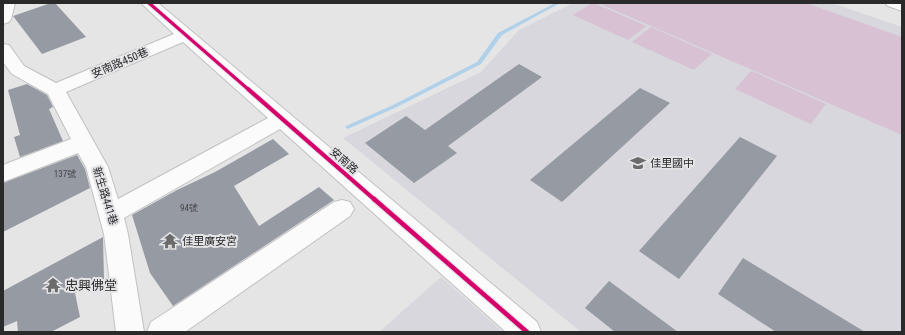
<svg xmlns="http://www.w3.org/2000/svg" width="905" height="335" viewBox="0 0 905 335" font-family="'Roboto Condensed','Noto Sans TC',sans-serif">
  <rect width="100%" height="100%" fill="#e5e5e6"/>
  <path fill="#d7d7dd" d="M573 3H832L902 27V332H581L343 138 481 72 519 30Z
    M441 277 503 332H379Z"/>
  <path fill="#d7c1d3" d="M592 3H594L646 26 628 40 573 15Z
    M598 3H806L902 37V135Z
    M651 27 712 54 694 70 632 42Z
    M751 71H752L826 104 811 124 735 89Z"/>
  <g fill="none" stroke-linecap="round" stroke-linejoin="round">
    <path fill="#b0d1e9" fill-rule="evenodd" d="M555 3H560L502 35 481 64 397 107 350 128 348 129 345 127 346 126 393 105 477 62 498 33Z"/>
  </g>
  <path fill="#969aa2" d="M51 3H55L86 37 42 54 13 16Z
    M519 64 542 77 448 146 457 153 414 183 365 143 406 116 425 130Z
    M27 84 47 95 53 107 49 109 63 141 20 157 14 137 20 135 8 90Z
    M640 88 670 103 562 202 530 180Z
    M740 137 777 156 679 279 639 251Z
    M273 139 289 154 234 186 259 226 319 187 334 200 173 306 150 273 132 215 177 190 215 172Z
    M77 155 85 169 90 188 3 232V183Z
    M103 237 104 279 75 293 80 317 51 332H18L17 321 3 327V291Z
    M743 258 865 332H776L718 294Z
    M609 281 678 332H615L585 308Z"/>
  <g fill="none" stroke-linecap="round" stroke-linejoin="round">
    <defs>
      <path id="minor" d="M3 3H15L11 19 9 22 3 24Z
        M141 3H158L537 322 541 332H506L280 129 124 218 128 234 144 332H116L104 234 86 167 78 153 3 182V165L71 139 48 94 12 74 3 62V44L9 45 24 66 56 83 174 34ZM183 42 268 118 118 199 108 167 66 92Z
        M885 3H902V11L888 6Z
        M342 200 350 202 354 209 350 216 185 332H147L151 322 334 202Z"/>
    </defs>
    <use href="#minor" stroke="#c1c1c2" stroke-width="2"/>
    <use href="#minor" fill="#fbfbfb" fill-rule="evenodd"/>
    <defs>
      <path id="cycleway-far2" d="M149 3 249 90"/>
      <path id="cycleway-far1" d="M248 89 375 200"/>
      <path id="cycleway" d="M374 199 527 332"/>
    </defs>
    <use href="#cycleway-far2" stroke="#e4e4e7" stroke-width="5"/>
    <use href="#cycleway-far1" stroke="#e4e4e7" stroke-width="6"/>
    <use href="#cycleway" stroke="#e4e4e7" stroke-width="7"/>
    <use href="#cycleway-far2" stroke="#d6006c" stroke-width="3"/>
    <use href="#cycleway-far1" stroke="#d6006c" stroke-width="4"/>
    <use href="#cycleway" stroke="#d6006c" stroke-width="4.5"/>
  </g>
  <defs>
    <symbol id="school-bare" viewBox="-9 -9 18 18"><path d="M0-5L7-2L0 1L-7-2ZM-4 1L0 2.5L4 1V4Q0 6-4 4Z" fill="#6b6b6c" stroke="#e4e4e7" stroke-width="2.5" paint-order="stroke"/></symbol>
    <symbol id="temple-bare" viewBox="-9 -9 18 18"><path d="M0-6L5-2H3V0L6.5 2.5H4V6H1.5V3h-3V6H-4V2.5H-6.5L-3 0V-2H-5Z" fill="#6b6b6c" stroke="#e4e4e7" stroke-width="2.5" paint-order="stroke"/></symbol>
  </defs>
  <g fill-rule="evenodd">
    <use href="#school-bare" x="627" y="152" width="22" height="22"/>
    <use href="#temple-bare" x="159" y="230" width="22" height="22"/>
    <use href="#temple-bare" x="42" y="274" width="22" height="22"/>
  </g>
  <g text-anchor="middle" dominant-baseline="central" stroke-width="4" stroke-linejoin="round" paint-order="stroke">
    <g font-size="9" fill="#454649">
      <text x="65" y="174">137號</text>
      <text x="189" y="208">94號</text>
    </g>
    <g font-size="11" fill="#2a2a2b" stroke="#e4e4e7">
      <text transform="translate(120 63) rotate(-23)">安南路450巷</text>
      <text transform="translate(344 161) rotate(41)">安南路</text>
      <text transform="translate(105 196) rotate(73)">新生路441巷</text>
    </g>
    <g font-size="11" fill="#2a2a2b" stroke="#e4e4e7" text-anchor="start">
      <text x="650" y="163">佳里國中</text>
      <text x="182" y="241">佳里廣安宮</text>
    </g>
    <g font-size="13" fill="#2a2a2b" stroke="#e4e4e7" text-anchor="start">
      <text x="65" y="285">忠興佛堂</text>
    </g>
  </g>
  <rect width="905" height="335" fill="none" stroke="#2a2a2b" stroke-width="8"/>
</svg>
